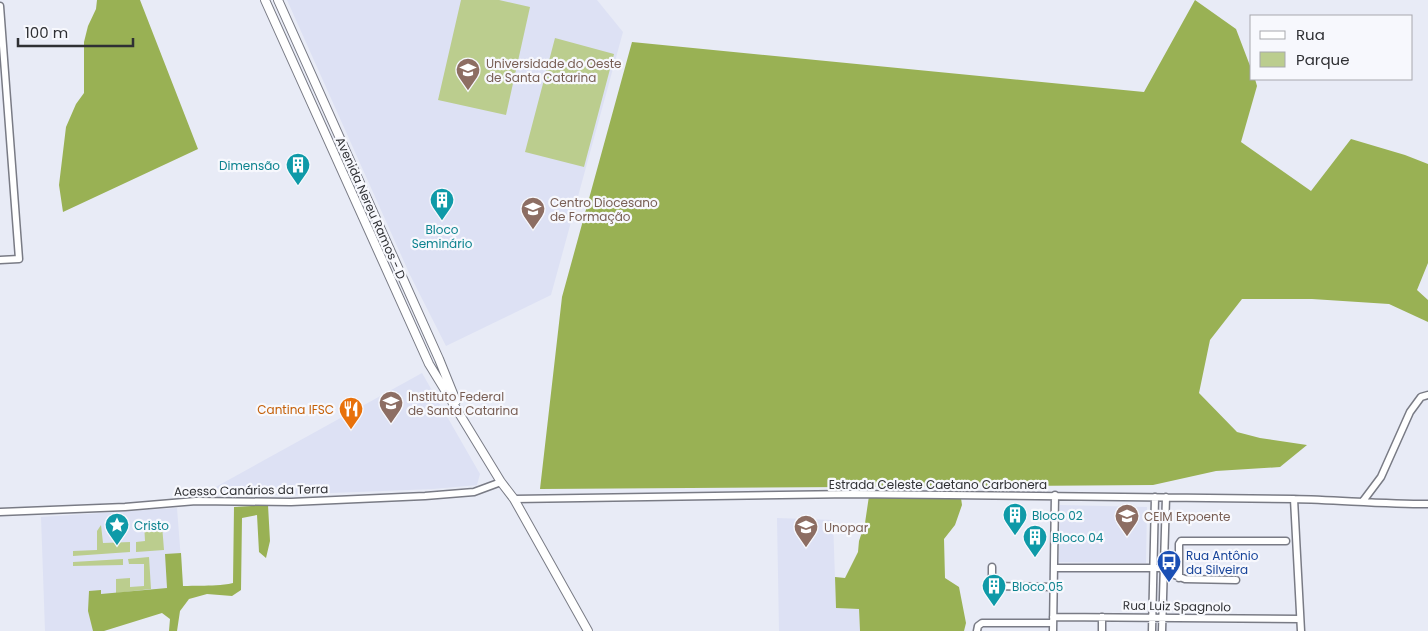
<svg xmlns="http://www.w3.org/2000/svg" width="1428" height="631" viewBox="0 0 1428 631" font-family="Poppins,sans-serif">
  <rect width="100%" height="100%" fill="#e8ebf6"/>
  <path fill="#dde1f4" d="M287 0H597L623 32 551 295 446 346 410 275Z
    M422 373 480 474 477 485 434 489 280 495 203 494Z
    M1060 505 1147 507 1146 563 1059 562Z
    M177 508 183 586 104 631H45L41 517Z
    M777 518 833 520 836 608 859 609 860 631H779Z"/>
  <path fill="#bbcd8e" d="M461 0H499L530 7 506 115 438 100Z
    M555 38 614 54 584 167 525 152Z
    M144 523 162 525 164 550 136 552V542L145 541Z
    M101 525 103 543 130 542V552L73 556V551L97 550V531Z
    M149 557 151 589 116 593V579L130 578V587L144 586V564H129L128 559Z
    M123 559V565L73 566V562Z"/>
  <path fill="#99b154" d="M97 0H140L198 149 63 212 59 185 66 127 76 104 84 93V42L88 26 96 9Z
    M1195 0 1236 29 1252 71V79H1255L1257 86 1241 142 1311 191 1351 139 1405 155 1428 164V263L1417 290 1428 300V322L1389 304 1312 299H1242L1210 340 1199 393 1237 432 1260 438 1307 445 1280 467 1216 471 1153 485 540 489 562 297 632 42 1144 92Z
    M869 496 961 498 962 505 955 525 944 539 945 578 959 587 966 623 964 631H860L859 609 836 608 835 577 845 578 858 552 859 541 865 523Z
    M268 505 270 541 266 558 259 552 257 515 242 518 241 590 232 596 207 594 189 599 180 611 177 631H169L170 619 162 613 104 631H93L88 611 89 591 101 590V594L167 588 165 554 181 553 183 586C202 585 215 587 233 583L234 507Z"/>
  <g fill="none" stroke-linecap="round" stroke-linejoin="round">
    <defs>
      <path id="minor" d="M0 6 19 259 0 260
        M514 499 853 494 1294 499C1339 500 1383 504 1428 504
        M1294 499 1301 631
        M1363 501 1381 477 1410 412 1421 397 1428 395
        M0 512 125 507 196 501 291 502 425 496 474 492 501 482
        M992 567V584L994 586 1054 587
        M1054 568H1164L1172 574 1185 579 1236 580
        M1179 578V544L1181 541H1286
        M1053 617 1300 619
        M1102 617V631
        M977 631 978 626 982 623H1053
        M1053 631 1055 495
        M1152 631 1155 497
        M1162 631 1166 497"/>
      <path id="tertiary" d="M265 0 429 364 501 482 514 499 588 631
        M278 0 439 359 456 401"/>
    </defs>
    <use href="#minor" stroke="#797b85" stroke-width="9"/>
    <use href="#tertiary" stroke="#797b85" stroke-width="10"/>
    <use href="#minor" stroke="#fff" stroke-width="6"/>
    <use href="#tertiary" stroke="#fff" stroke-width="8"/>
  </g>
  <defs>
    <symbol id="university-pin" viewBox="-11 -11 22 30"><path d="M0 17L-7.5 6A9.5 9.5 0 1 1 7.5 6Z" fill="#8d6e63" stroke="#f7f8fd"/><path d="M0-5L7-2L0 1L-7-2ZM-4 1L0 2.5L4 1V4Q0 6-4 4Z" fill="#fff"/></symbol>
    <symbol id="building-pin" viewBox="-11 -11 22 30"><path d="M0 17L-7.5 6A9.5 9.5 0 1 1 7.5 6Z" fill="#0f9aa8" stroke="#f7f8fd"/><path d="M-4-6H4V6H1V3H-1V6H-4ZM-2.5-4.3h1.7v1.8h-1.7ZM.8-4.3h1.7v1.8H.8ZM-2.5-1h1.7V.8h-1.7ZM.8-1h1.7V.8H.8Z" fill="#fff"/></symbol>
    <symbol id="school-pin" viewBox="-11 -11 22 30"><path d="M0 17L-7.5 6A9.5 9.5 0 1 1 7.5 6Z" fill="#8d6e63" stroke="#f7f8fd"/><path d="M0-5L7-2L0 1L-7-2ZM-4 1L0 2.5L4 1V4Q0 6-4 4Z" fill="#fff"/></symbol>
    <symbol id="restaurant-pin" viewBox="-11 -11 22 30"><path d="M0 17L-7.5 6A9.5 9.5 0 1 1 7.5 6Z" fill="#e8710a" stroke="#f7f8fd"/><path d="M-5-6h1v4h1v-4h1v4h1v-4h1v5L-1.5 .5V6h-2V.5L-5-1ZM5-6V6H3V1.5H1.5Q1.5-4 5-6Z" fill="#fff"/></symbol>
    <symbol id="sight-pin" viewBox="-11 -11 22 30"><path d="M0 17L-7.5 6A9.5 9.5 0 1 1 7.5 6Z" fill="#0f9aa8" stroke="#f7f8fd"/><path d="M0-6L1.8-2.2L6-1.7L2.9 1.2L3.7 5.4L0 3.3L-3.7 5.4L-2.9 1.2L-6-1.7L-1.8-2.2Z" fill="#fff"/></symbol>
    <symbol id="bus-pin" viewBox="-11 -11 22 30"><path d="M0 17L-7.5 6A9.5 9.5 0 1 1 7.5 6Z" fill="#1a4fb4" stroke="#f7f8fd"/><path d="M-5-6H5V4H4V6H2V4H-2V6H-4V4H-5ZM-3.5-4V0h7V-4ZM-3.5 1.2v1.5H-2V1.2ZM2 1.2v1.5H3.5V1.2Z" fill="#fff"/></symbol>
  </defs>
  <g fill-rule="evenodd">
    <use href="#university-pin" x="454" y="56" width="28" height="38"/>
    <use href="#building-pin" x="284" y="151" width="28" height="38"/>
    <use href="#building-pin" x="428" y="186" width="28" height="38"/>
    <use href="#school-pin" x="519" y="195" width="28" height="38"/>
    <use href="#university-pin" x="377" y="389" width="28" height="38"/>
    <use href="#restaurant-pin" x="337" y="395" width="28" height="38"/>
    <use href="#building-pin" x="1001" y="501" width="28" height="38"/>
    <use href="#school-pin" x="1113" y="502" width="28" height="38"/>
    <use href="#sight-pin" x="103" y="511" width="28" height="38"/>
    <use href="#university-pin" x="792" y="513" width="28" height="38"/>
    <use href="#building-pin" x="1021" y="523" width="28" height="38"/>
    <use href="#bus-pin" x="1155" y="548" width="28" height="38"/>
    <use href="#building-pin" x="980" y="572" width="28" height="38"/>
  </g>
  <g text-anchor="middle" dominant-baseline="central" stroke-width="4.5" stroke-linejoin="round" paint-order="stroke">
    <g font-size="12" fill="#785e54" stroke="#f7f8fd" text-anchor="start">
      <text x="486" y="63">Universidade do Oeste<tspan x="486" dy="14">de Santa Catarina</tspan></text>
      <text x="550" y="202">Centro Diocesano<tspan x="550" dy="14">de Formação</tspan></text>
      <text x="408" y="396">Instituto Federal<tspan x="408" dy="14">de Santa Catarina</tspan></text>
      <text x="1144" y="516">CEIM Expoente</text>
      <text x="824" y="527">Unopar</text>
    </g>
    <g font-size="12" fill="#0d838f" stroke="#f7f8fd" text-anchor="start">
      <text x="280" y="165" text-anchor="end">Dimensão</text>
      <text x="442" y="229" text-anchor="middle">Bloco<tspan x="442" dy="14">Seminário</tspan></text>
      <text x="1032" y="515">Bloco 02</text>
      <text x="134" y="525">Cristo</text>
      <text x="1052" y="537">Bloco 04</text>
      <text x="1012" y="586">Bloco 05</text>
    </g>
    <g font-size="12" fill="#2f3034" stroke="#f7f8fd">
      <text transform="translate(371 208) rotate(66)">Avenida Nereu Ramos - D</text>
      <text x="938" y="484">Estrada Celeste Caetano Carbonera</text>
      <text transform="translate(251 490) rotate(-1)">Acesso Canários da Terra</text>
      <text transform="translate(1177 606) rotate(1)">Rua Luiz Spagnolo</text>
    </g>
    <g font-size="12" fill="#c56008" stroke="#f7f8fd" text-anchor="end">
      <text x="334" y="409">Cantina IFSC</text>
    </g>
    <g font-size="12" fill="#164399" stroke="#f7f8fd" text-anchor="start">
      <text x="1186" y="555">Rua Antônio<tspan x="1186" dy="14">da Silveira</tspan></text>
    </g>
  </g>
  <rect x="1250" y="15" width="162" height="65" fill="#f7f8fd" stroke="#a7a8ad"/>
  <rect x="1260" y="31" width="25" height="8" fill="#ffffff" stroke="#a7a8ad"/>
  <text x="1296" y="40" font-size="15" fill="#2f3034">Rua</text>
  <rect x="1260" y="52" width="25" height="15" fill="#bbcd8e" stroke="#a7a8ad"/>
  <text x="1296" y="65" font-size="15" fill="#2f3034">Parque</text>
  <path d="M18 38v8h115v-8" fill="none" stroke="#2f3034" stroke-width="2.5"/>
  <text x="25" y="38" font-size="15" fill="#2f3034" stroke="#f7f8fd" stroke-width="4" paint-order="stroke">100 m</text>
</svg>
